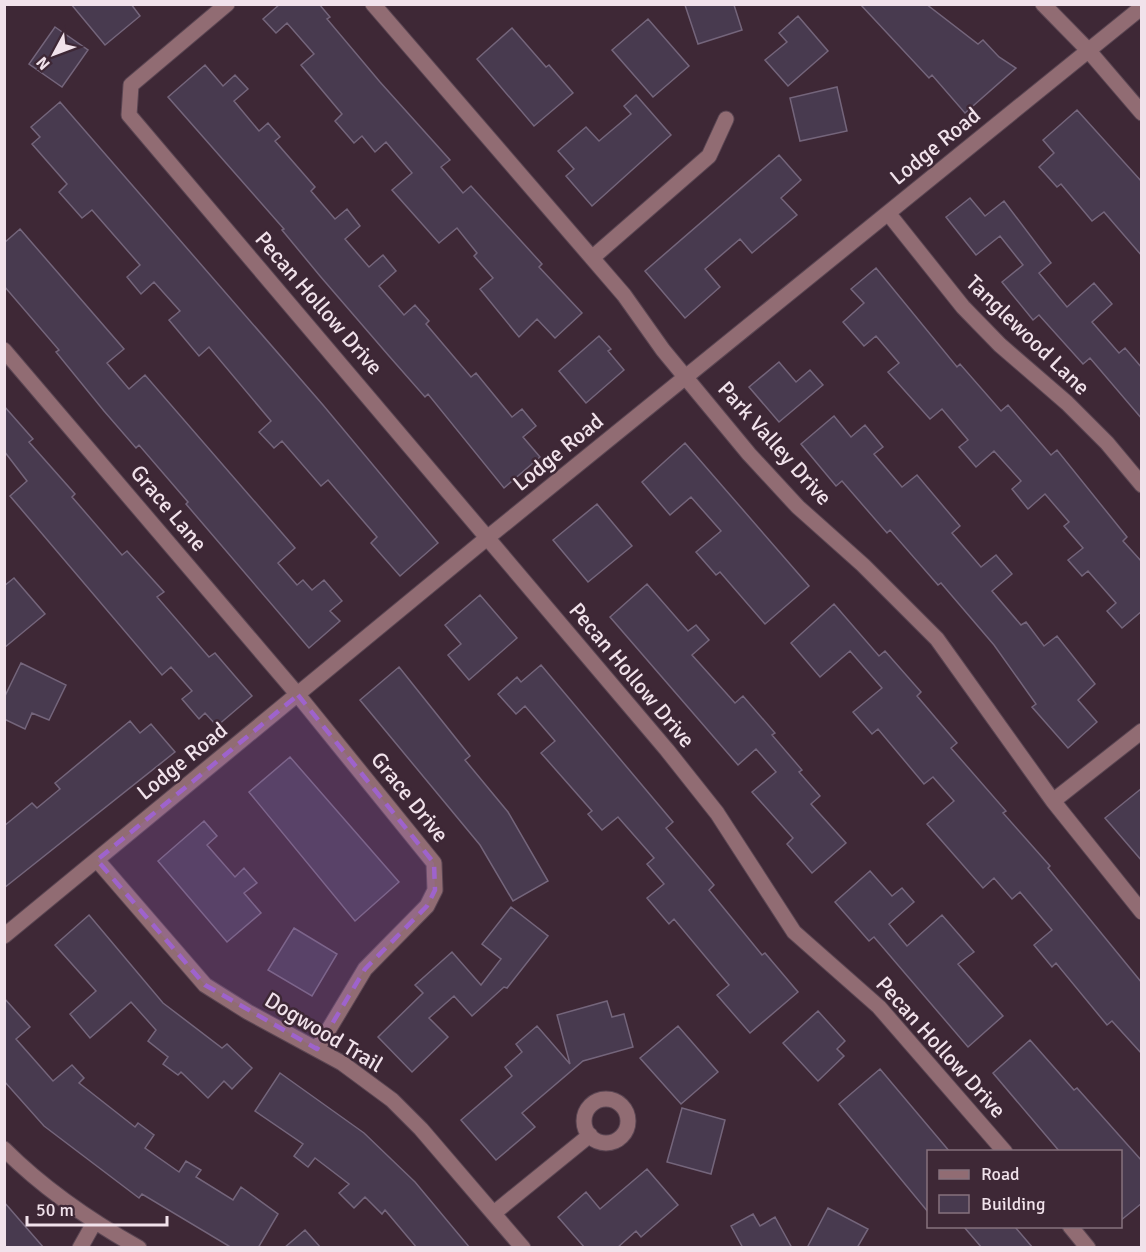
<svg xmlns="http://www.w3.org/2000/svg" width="1146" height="1252" viewBox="0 0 1146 1252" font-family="Signika,sans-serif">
  <rect width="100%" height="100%" fill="#3e2836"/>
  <path fill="#483a4f" stroke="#74657b" stroke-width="1.5" d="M71 4H131L140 16 105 45Z
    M280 4H319L330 17 327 19 380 82 450 160 441 167 463 193 471 186 542 264 539 267 582 313 555 338 537 319 519 337 480 289 493 278 474 256 477 253 457 228 439 243 392 190 412 173 386 142 375 152 362 136 354 143 335 121 342 114 301 65 314 54 287 23 276 33 263 19Z
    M860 4H926L978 44 983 40 999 57 1016 68 965 113 932 75 929 78Z
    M685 5H734L742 30 698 44Z
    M798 16 828 51 788 86 765 60 787 42 779 33Z
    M648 19 689 66 653 97 612 50Z
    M55 27 88 50 62 87 29 64Z
    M512 28 546 67 549 65 573 93 534 126 477 59Z
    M205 65 223 86 235 75 248 89 234 101 259 131 268 123 280 137 275 141 315 187 311 191 335 219 347 209 360 226 345 239 369 267 383 255 396 271 379 286 404 315 415 305 429 321 426 324 471 377 476 373 512 417 522 409 536 426 523 437 540 457 504 488 428 394 425 397 389 356 320 276 282 230 284 229 168 97Z
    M837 87 847 131 800 141 790 98Z
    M636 95 671 135 592 206 566 176 574 169 558 151 586 127 599 141 631 114 624 106Z
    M60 102 323 405 438 543 400 576 371 543 377 537 328 480 321 486 282 441 274 448 259 432 271 421 209 347 199 356 169 320 180 311 154 282 141 294 127 277 140 265 92 210 82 218 59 192 67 184 32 144 40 137 31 127Z
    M1077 110 1142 182V256L1104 212 1092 221 1061 184 1057 187 1039 167 1054 153 1043 140Z
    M779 155 801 180 781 198 797 215 752 253 740 239 705 269 720 287 685 318 645 271Z
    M970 198 985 216 1004 201 1051 263 1039 273 1067 307 1094 283 1112 304 1092 322 1119 353 1125 348 1142 368V419L1090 358 1083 364 1039 315 1033 320 1002 282 1023 265 1000 236 976 255 946 217Z
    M20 229 124 349 107 363 129 389 145 375 295 548 278 563 297 585 303 580 312 590 324 580 342 601 330 611 340 621 309 648 186 504 188 502 139 445 136 448 104 411 56 352 59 350 4 286V243Z
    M876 268 957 367 960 364 1001 411 1008 405 1051 455 1057 450 1127 537 1123 541 1142 562V611L1122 628 1107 611 1116 603 1088 571 1082 576 1068 560 1083 548 1064 526 1069 522 1045 494 1028 509 1012 489 1021 481 994 451 976 467 959 447 968 440 942 409 930 419 888 372 899 363 876 336 864 346 843 322 864 303 851 289Z
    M599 336 611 349 608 351 624 370 586 403 559 371Z
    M779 362 796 382 810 370 823 385 779 422 749 387Z
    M4 406 33 439 29 442 75 494 72 497 122 555 127 551 164 592 157 597 209 657 215 653 252 696 217 726 205 713 199 719 182 699 192 691 171 667 162 675 10 496 27 481 4 451Z
    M834 416 851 437 865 425 883 447 874 454 902 487 917 475 960 526 952 533 981 567 996 555 1012 574 992 591 1021 625 1026 622 1044 646 1057 636 1095 684 1078 700 1097 722 1068 748 1032 707 1036 704 994 645 941 583 938 585 890 530 887 533 842 481 836 486 801 444Z
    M685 443 809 586 765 624 720 572 716 575 696 552 721 531 691 497 670 515 642 482Z
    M597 504 632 546 588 582 553 540Z
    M14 578 45 614 4 648V586Z
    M647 584 688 631 696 625 709 640 692 655 735 703 743 696 775 733 772 735 802 770 799 772 820 796 811 804 846 843 812 873 787 844 793 838 752 792 776 772 756 749 738 765 610 617Z
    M480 595 517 638 469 680 448 655 461 644 445 625Z
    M834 604 879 656 885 651 921 692 917 696 957 743 951 748 1006 811 1003 813 1050 866 1048 868 1142 983V1054L1112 1021 1107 1025 1056 963 1052 967 1034 945 1052 930 1020 892 1012 899 994 878 983 888 927 824 954 801 933 777 924 784 878 729 872 734 853 712 882 688 850 651 820 677 791 643Z
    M21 663 66 685 49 720 32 713 25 729 4 719V698Z
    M541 665 673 822 666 828 714 885 709 890 762 955 765 953 798 992 750 1033 717 995 729 985 674 919 669 924 647 898 664 884 647 864 654 858 618 817 602 830 588 814 592 811 541 753 555 741 525 706 516 714 498 694 517 677 521 682Z
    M399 667 470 756 465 760 508 812 548 881 513 901 480 845 360 700Z
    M130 721 140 733 151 724 175 752 4 888V826L32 803 37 808 60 789 55 783Z
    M290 757 399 882 355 921 249 792Z
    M1142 788V861L1105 818Z
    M204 821 217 836 207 845 235 877 244 868 257 883 244 893 261 913 227 942 158 861Z
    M870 871 892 896 902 888 914 902 889 924 907 946 942 915 974 952 958 964 1003 1016 968 1047 874 937 869 941 835 902Z
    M511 907 548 936 507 988 504 987 472 1016 454 996 429 1018 448 1037 412 1072 378 1037 423 993 415 985 452 952 481 985 501 959 482 944Z
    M89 915 163 1003 222 1048 227 1044 252 1068 232 1089 224 1081 208 1098 181 1072 178 1075 163 1064 168 1057 148 1041 156 1030 131 1002 90 1038 70 1014 96 991 55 945Z
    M294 928 337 954 312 996 268 970Z
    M4 998 30 1027 16 1039 53 1081 72 1065 84 1078 79 1083 135 1127 138 1123 154 1135 145 1148 179 1172 186 1161 201 1170 196 1177 233 1200 241 1187 278 1214 258 1248H232L142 1194 139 1198 44 1126 4 1081Z
    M607 1001 612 1017 624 1014 633 1047 583 1061 522 1113 535 1127 496 1160 461 1120 512 1076 505 1067 522 1052 516 1044 537 1026 570 1064 557 1015Z
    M818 1011 845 1041 837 1049 844 1056 818 1081 783 1043Z
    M678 1026 718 1072 681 1104 640 1058Z
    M1030 1040 1074 1090 1077 1088 1142 1161V1203L1120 1221V1152H1060L993 1073Z
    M880 1069 950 1152H928V1212L839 1104Z
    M280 1073 364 1133 415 1182 470 1248H417L385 1210 382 1214 365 1197 354 1208 339 1193 349 1184 315 1158 308 1167 294 1156 303 1144 255 1111Z
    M682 1108 725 1120 711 1174 667 1162Z
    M647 1169 678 1205 641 1237 636 1231 617 1248H585L558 1217 586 1192 600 1209Z
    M4 1202 44 1248H4Z
    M828 1208 868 1229 857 1248H807Z
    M753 1214 760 1226 775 1217 792 1248H743L731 1226Z
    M964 1227H1015L1033 1248H982Z
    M305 1230 321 1248H284Z"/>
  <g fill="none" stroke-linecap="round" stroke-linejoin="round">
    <defs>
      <path id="minor" d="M227 4 131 85 129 115 667 750 717 813 794 932 879 1007 1005 1152
        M373 4 624 295 663 350 749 454 798 507 863 565 937 639 1053 801 1142 912
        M1043 4 1088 50 1142 113
        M888 213 963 307 1000 345 1067 403 1107 443 1142 485
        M592 258 709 156 726 119
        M4 350 298 695 434 863 435 890 427 906 365 969 317 1049
        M1053 801 1142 731
        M97 860 205 985 248 1012 342 1063 392 1100 421 1129 523 1248
        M4 936 487 538 1142 7
        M584 1121a22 22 0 1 1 44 0a22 22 0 1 1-44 0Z
        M4 1149C45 1190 89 1220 139 1248
        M494 1213 590 1135
        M1070 1226 1088 1248
        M80 1248 94 1223"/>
    </defs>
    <use href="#minor" stroke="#5b4653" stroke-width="17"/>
    <use href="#minor" stroke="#916c73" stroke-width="15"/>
  </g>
  <path fill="#9e63cc" fill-opacity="0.2" stroke="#9e63cc" stroke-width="4.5" stroke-dasharray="12 8" stroke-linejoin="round" d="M298 695 434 863 435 890 427 906 365 969 317 1049 205 985 97 860Z"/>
  <g text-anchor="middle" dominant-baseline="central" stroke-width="5" stroke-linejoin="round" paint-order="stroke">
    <g font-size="22" fill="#f1e2eb" stroke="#3e2836">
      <text transform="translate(935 146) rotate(-39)">Lodge Road</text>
      <text transform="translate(319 303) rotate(49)">Pecan Hollow Drive</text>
      <text transform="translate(1028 335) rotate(44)">Tanglewood Lane</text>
      <text transform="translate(775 443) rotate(48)">Park Valley Drive</text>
      <text transform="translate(558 452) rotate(-39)">Lodge Road</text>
      <text transform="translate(169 508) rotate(50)">Grace Lane</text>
      <text transform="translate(632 675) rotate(50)">Pecan Hollow Drive</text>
      <text transform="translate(182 761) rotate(-39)">Lodge Road</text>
      <text transform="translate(410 797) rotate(51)">Grace Drive</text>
      <text transform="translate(324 1032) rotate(31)">Dogwood Trail</text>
      <text transform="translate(941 1047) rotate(48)">Pecan Hollow Drive</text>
    </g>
  </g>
  <rect width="1146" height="1252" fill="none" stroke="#f1e2eb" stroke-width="12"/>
  <rect x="927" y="1150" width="195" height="78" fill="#3e2836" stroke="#86727e" stroke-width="1.5"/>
  <rect x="939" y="1170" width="30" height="9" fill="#916c73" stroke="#86727e" stroke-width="1.5"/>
  <text x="981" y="1180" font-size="18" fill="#f1e2eb">Road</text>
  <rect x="939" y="1195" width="30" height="18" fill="#483a4f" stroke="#86727e" stroke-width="1.5"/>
  <text x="981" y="1210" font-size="18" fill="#f1e2eb">Building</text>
  <g transform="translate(54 54) rotate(229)" stroke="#3e2836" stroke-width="4.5" paint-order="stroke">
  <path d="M0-4.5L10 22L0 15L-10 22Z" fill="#f1e2eb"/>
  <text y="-9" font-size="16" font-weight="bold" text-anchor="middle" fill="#f1e2eb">N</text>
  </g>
  <path d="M27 1216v9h140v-9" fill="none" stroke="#f1e2eb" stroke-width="3"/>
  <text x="36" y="1216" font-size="18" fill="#f1e2eb" stroke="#3e2836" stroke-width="4.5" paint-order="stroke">50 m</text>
</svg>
